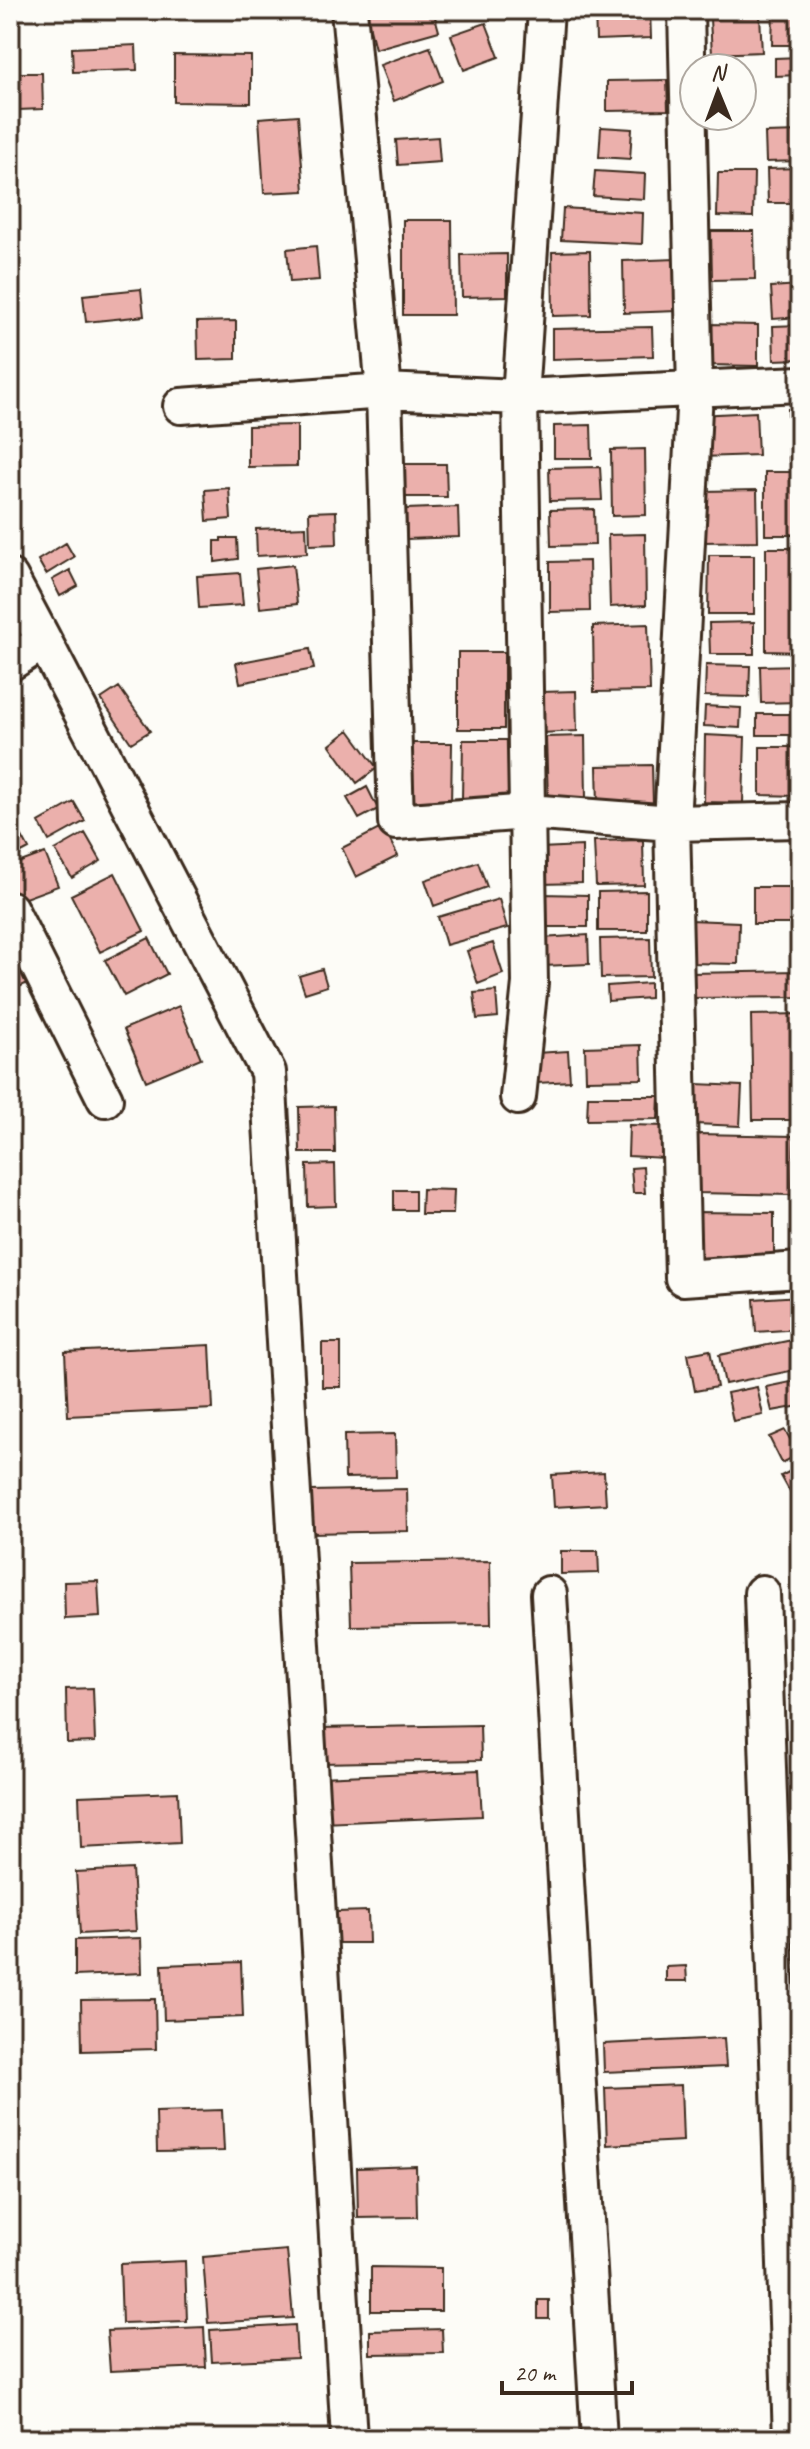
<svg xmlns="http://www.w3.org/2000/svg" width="810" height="2449" viewBox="0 0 810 2449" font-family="Caveat,sans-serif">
  <rect width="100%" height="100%" fill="#fdfcf7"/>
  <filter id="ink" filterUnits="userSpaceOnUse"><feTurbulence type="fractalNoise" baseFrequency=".0125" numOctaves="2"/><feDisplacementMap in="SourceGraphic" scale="16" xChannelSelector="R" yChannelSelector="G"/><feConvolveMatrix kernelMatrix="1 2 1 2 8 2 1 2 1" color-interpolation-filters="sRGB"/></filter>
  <g filter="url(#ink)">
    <path fill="#ebb0ac" stroke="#3b2a1e" stroke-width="2" d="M371 10H433L439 31 375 49 366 12Z
      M595 10H650L651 38 596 40Z
      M773 10H800V45H772Z
      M760 16 762 52 712 54 710 19Z
      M486 23 499 57 464 70 451 35Z
      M136 45 137 70 73 72 72 48Z
      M430 47 443 81 394 101 380 65Z
      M174 55 251 56V103L174 102Z
      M800 57V75L775 76V58Z
      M17 73H42L43 109 18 110Z
      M667 80 668 110 607 111V81Z
      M298 115 304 191 264 193 259 118Z
      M601 127 632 129 630 159 599 157Z
      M800 132V161L766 162 765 133Z
      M438 137 440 162 398 165 396 140Z
      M800 168V203H768L767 169Z
      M595 171 645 174 644 199 593 196Z
      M718 173H754L753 217 717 216Z
      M563 208 643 213 642 244 561 240Z
      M403 220H452L453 315H403Z
      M711 231H754L755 279 712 280Z
      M316 246 319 280 290 282 287 249Z
      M590 251 591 315 553 316 552 252Z
      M507 254V296L462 297 461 255Z
      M676 259 677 311 624 313 623 261Z
      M800 285V317L773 319 771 287Z
      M141 289 144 316 86 322 83 295Z
      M236 321V359L198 360 197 322Z
      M709 324 758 325V366L709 365Z
      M800 325V359L774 360 773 326Z
      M652 327 653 356 552 359V329Z
      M788 409H800V462H789Z
      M756 412 758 455 701 457 698 415Z
      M297 425V466L248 467V426Z
      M591 425 592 458H554V426Z
      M10 445 20 465 10 469Z
      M645 449 646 515 612 516 611 450Z
      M404 464H446L447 497H404Z
      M600 467 602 500 550 501 549 468Z
      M765 472H800V535H765Z
      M229 488 231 519 207 521 205 490Z
      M757 490 758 541 704 542 703 491Z
      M458 507 459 537 407 539 406 509Z
      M594 509 595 545 551 546 550 510Z
      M336 511 337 544 310 545 309 512Z
      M306 527 307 553 257 556 256 529Z
      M645 534 646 605 610 607 608 535Z
      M221 538H237L238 559 215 562V541H221Z
      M66 543 74 557 46 574 38 560Z
      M766 548H800V652L766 651Z
      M709 555H754V614H708Z
      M589 561 590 611 550 612V562Z
      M293 565 297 604 260 608 256 569Z
      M70 570 78 586 60 596 52 580Z
      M240 573 243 605 199 608 197 576Z
      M754 622V654H710L709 623Z
      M648 624 650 691 594 692 593 626Z
      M310 649 314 669 240 683 236 663Z
      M458 652H504V729H458Z
      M706 665 750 666 749 697 705 696Z
      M800 665V702L761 703 760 666Z
      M119 687 150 731 131 743 101 699Z
      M576 691 577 731 542 733 541 692Z
      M705 706 741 708 740 728 704 726Z
      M757 714H799L798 735H757Z
      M349 730 377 768 357 783 330 745Z
      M705 735 745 737 743 803 704 802Z
      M585 736 586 798 548 800 546 737Z
      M463 740H509L510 799H462Z
      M410 743H452L451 806H409Z
      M760 747H800V796L760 795Z
      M652 765 653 804 598 805 597 766Z
      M367 787 378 809 359 819 347 798Z
      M74 802 85 821 49 841 39 822Z
      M17 827 29 849 10 859V831Z
      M383 827 398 856 356 877 342 848Z
      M85 833 101 861 72 878 55 850Z
      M643 840 644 885 596 886 594 841Z
      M582 846V883L541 884 540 848Z
      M45 853 58 886 17 901 10 883V866Z
      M478 862 487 887 434 906 425 880Z
      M115 873 144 931 100 952 71 895Z
      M753 887H800V924H753Z
      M647 891V931H598V892Z
      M542 894 588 895V927H542Z
      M499 899 507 928 446 945 438 917Z
      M690 920 739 922 738 964 689 963Z
      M588 935 589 964 543 966 542 938Z
      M149 938 167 974 124 996 105 960Z
      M650 938 651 977 601 978 600 939Z
      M493 943 503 974 478 984 467 951Z
      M19 961 28 983 10 991V965Z
      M322 969 327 986 305 993 299 976Z
      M800 971V997L690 998V973Z
      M650 983V998L608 1001 607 986Z
      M496 991 498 1017 477 1019 474 993Z
      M179 1006 201 1058 146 1081 124 1029Z
      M800 1014V1120H753L751 1015Z
      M641 1045 642 1079 586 1080 585 1047Z
      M568 1051 570 1081 538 1083 536 1053Z
      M696 1084 742 1086 740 1126 695 1124Z
      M588 1096H659L658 1119 587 1120Z
      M334 1106 335 1153H300L299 1107Z
      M629 1125 666 1126 665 1158 628 1156Z
      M698 1134 794 1136 792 1195 696 1193Z
      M335 1164 336 1206 308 1207 307 1165Z
      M643 1167 645 1193H633L631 1168Z
      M422 1189 454 1190 453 1214H421Z
      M394 1190H415V1210H394Z
      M696 1212 774 1213V1261L696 1260Z
      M800 1296V1329L756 1332 754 1299Z
      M797 1339 800 1369 725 1384 719 1355Z
      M322 1343H341V1387H322Z
      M210 1345 213 1409 68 1416 65 1352Z
      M710 1350 717 1387 695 1391 688 1354Z
      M800 1380V1406L772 1411 766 1387Z
      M757 1387 763 1415 733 1421 727 1393Z
      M785 1430 790 1439 800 1434V1454L782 1463 769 1437Z
      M395 1434 396 1477 345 1478 344 1435Z
      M800 1466V1510L781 1476Z
      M604 1472 606 1504 554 1507 552 1475Z
      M407 1489 408 1531 312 1533 311 1491Z
      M561 1551H598L599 1573 561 1574Z
      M490 1561 491 1624 351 1626 349 1563Z
      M98 1581 100 1617 65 1619 64 1582Z
      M93 1688 95 1742 67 1743 66 1689Z
      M480 1725 481 1760 319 1763 318 1728Z
      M479 1770 482 1816 323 1823 321 1777Z
      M178 1792 180 1843 81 1848 79 1796Z
      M132 1869 136 1931 80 1934 76 1872Z
      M368 1911 369 1943H338L337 1912Z
      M141 1938 142 1973 75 1976V1940Z
      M241 1962 243 2017 164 2020 162 1965Z
      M686 1966 687 1981H666V1967Z
      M155 1999 156 2049 82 2051 81 2000Z
      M724 2038 726 2067 604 2072 603 2044Z
      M681 2085 683 2141 607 2145 605 2088Z
      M222 2110 224 2151 157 2152 156 2112Z
      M416 2166 417 2217 358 2218 357 2168Z
      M287 2250 293 2318 208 2323 203 2257Z
      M185 2261 187 2321 122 2323 120 2264Z
      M371 2267 441 2268V2311H371Z
      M538 2300H549V2319H538Z
      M295 2325 297 2358 212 2362 210 2330Z
      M204 2327 206 2367 110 2371 107 2331Z
      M442 2329 443 2353 370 2354V2331Z"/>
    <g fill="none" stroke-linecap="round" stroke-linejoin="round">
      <defs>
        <path id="minor" d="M349 10 384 391 396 822 528 812 672 823 800 820
          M686 10 695 391 672 823 683 1278 800 1270
          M181 406 384 391 520 397 800 384
          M10 577 44 641 10 663
          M44 641 268 1072 349 2439
          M10 909 105 1099
          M518 1097 530 983 520 397 546 10
          M762 1593 791 2439
          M549 1594 599 2439"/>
      </defs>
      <use href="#minor" stroke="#3b2a1e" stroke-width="40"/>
      <use href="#minor" stroke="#fdfcf7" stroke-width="34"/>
    </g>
  </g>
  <rect width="810" height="2449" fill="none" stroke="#fdfcf7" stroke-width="40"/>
  <rect x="20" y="20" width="770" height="2409" fill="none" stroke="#3b2a1e" stroke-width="3" filter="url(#ink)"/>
  <g transform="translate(718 92) rotate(359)"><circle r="38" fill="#fdfcf7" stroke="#afa8a0" stroke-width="2"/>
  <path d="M0-6L14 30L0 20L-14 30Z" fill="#3b2a1e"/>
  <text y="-12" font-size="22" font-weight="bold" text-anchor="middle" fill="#3b2a1e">N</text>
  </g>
  <path d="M502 2381v12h130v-12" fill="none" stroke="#3b2a1e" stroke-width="4"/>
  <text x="514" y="2381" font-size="24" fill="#3b2a1e" stroke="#fdfcf7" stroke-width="6" paint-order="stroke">20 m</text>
</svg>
